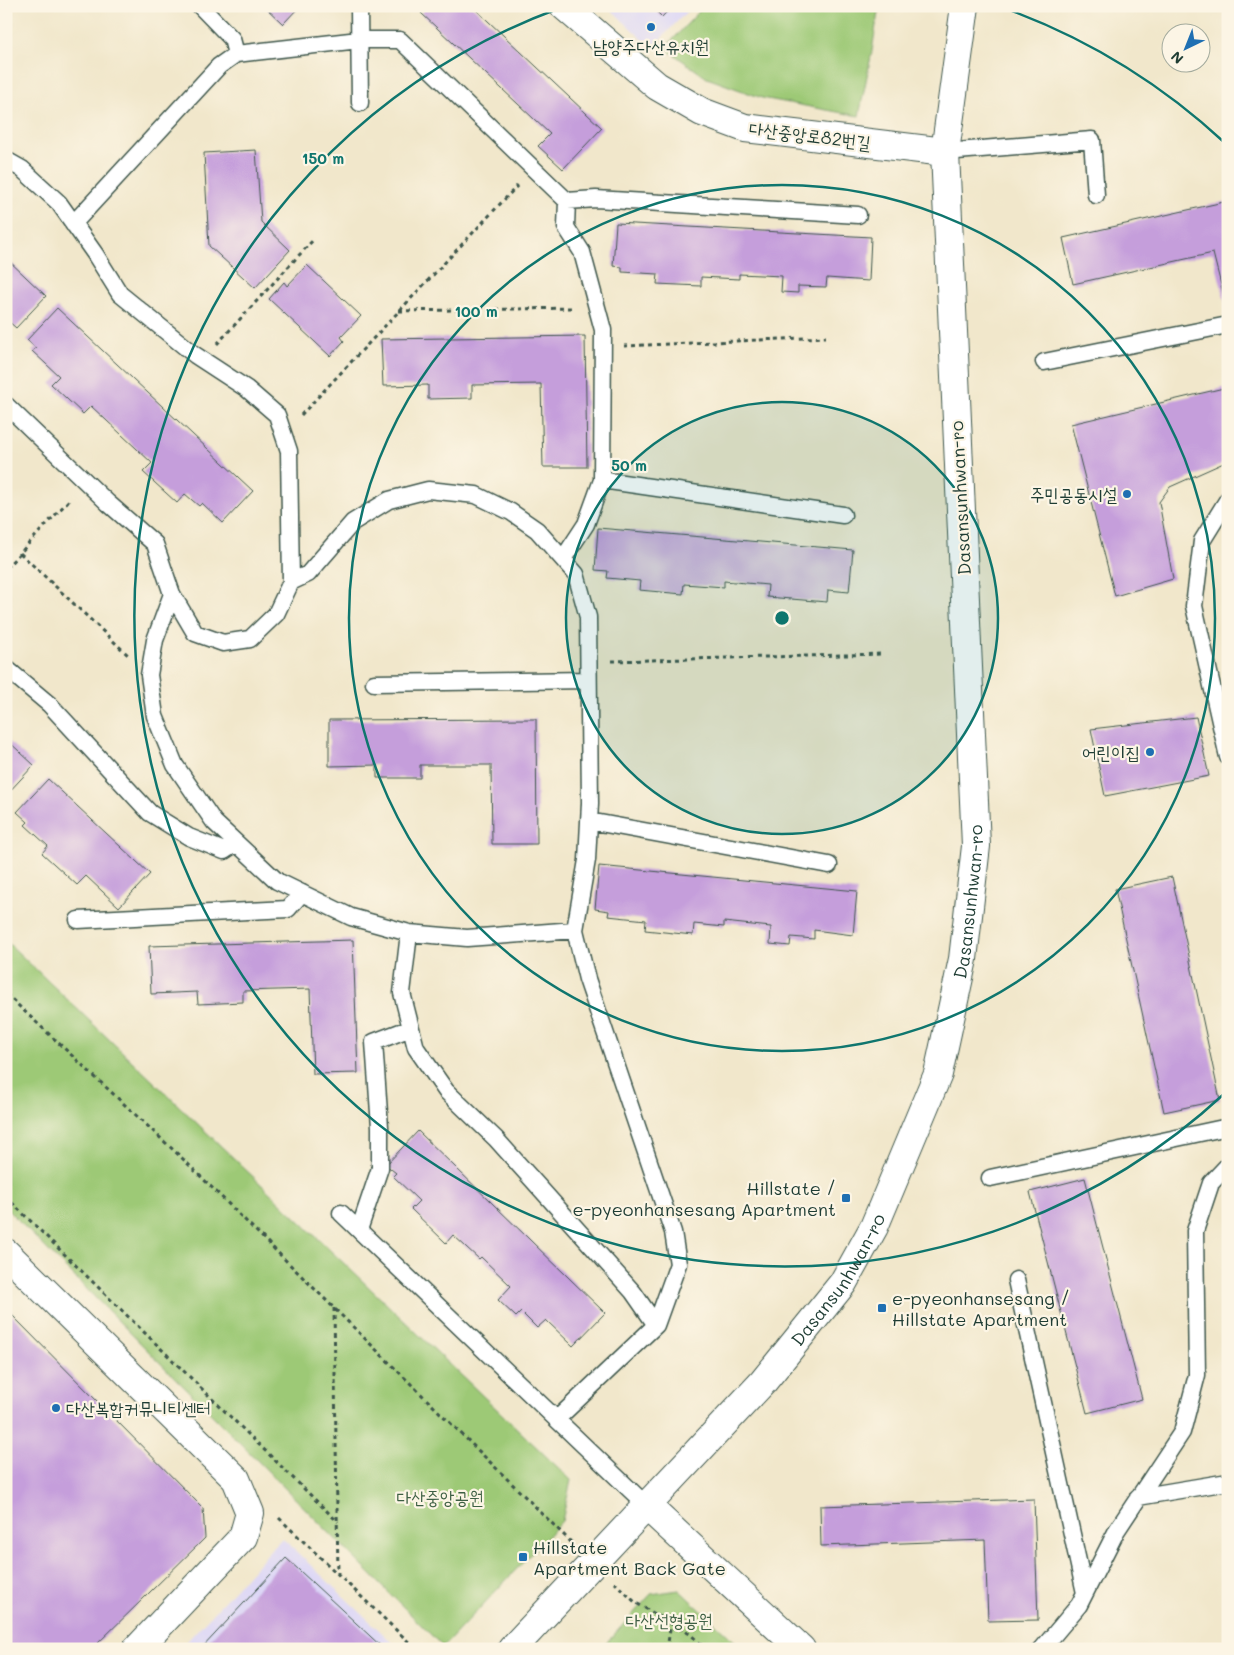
<svg xmlns="http://www.w3.org/2000/svg" width="1234" height="1655" viewBox="0 0 1234 1655" font-family="Mali,'Poor Story',sans-serif">
  <rect width="100%" height="100%" fill="#fcf5e5"/>
  <filter id="ink" filterUnits="userSpaceOnUse"><feTurbulence type="fractalNoise" baseFrequency=".02" numOctaves="2"/><feDisplacementMap in="SourceGraphic" scale="10" xChannelSelector="R" yChannelSelector="G"/><feConvolveMatrix kernelMatrix="1 2 1 2 8 2 1 2 1" color-interpolation-filters="sRGB"/></filter>
  <filter id="wash" filterUnits="userSpaceOnUse"><feTurbulence type="fractalNoise" baseFrequency=".0096" numOctaves="4" result="noise"/><feDisplacementMap in="SourceGraphic" scale="20" xChannelSelector="R" yChannelSelector="G"/><feGaussianBlur stdDeviation="1.12" result="paint"/><feColorMatrix in="noise" values="0 0 0 0 0 0 0 0 0 0 0 0 0 0 0 0 0 1.4 0 .05"/><feComposite in="paint" operator="in"/></filter>
  <g filter="url(#wash)">
    <rect width="100%" height="100%" fill="#f1e7cb"/>
    <path fill="#dbd6f7" d="M607 6H692L652 48Z
      M282 1538 399 1649H180Z"/>
    <path fill="#9dc976" stroke="#5e8355" d="M704 6H879L872 51 859 116 762 98 707 78 665 48Z
      M6 941 571 1480 562 1521 443 1647 6 1208Z
      M679 1590 743 1649H601L651 1594Z"/>
    <g id="blocks">
      <path fill="#c59edb" d="M264 6H300L283 24Z
        M427 6H472L602 128 563 169 538 146 550 134 421 13Z
        M651 6H672L662 17Z
        M256 150 261 222 290 250 255 288 209 246 204 153Z
        M1228 201V313L1213 253 1073 284 1063 238Z
        M616 223 871 237 869 281 827 278 826 287 798 286V293L781 292 782 276 739 274V279L701 277V286L657 284 658 274 622 272V267L613 266Z
        M6 258 46 296 16 328 6 319Z
        M307 265 361 316 341 337 344 341 330 356 269 299 284 282 287 286Z
        M57 308 253 491 223 523 202 503 199 506 185 494 177 503 143 472 152 463 91 406 83 414 51 384 59 376 32 351 36 348 27 340Z
        M585 336 587 467H543L541 384 472 385V398L428 399V385L383 386 381 339Z
        M1228 387V461L1170 487 1159 502 1173 579 1115 596 1071 424Z
        M598 528 853 550 849 592 828 590 827 602 767 597 768 585 724 581V587L684 584 683 594 639 590 640 581 607 578 608 571 595 570Z
        M1196 717 1209 776 1105 796 1091 729Z
        M536 719 537 844H492L491 765H420V778H377V765L329 766V720Z
        M6 739 34 765 6 795Z
        M48 779 150 874 119 907 86 876 77 885 42 853 48 846 25 825 28 822 17 812Z
        M599 866 857 891 853 935 814 930V939L791 937 790 946 770 944 771 927 724 922V927L694 924 693 935 645 930 646 920 608 916 609 911 595 909Z
        M1172 877 1220 1100 1164 1112 1115 889Z
        M353 940 358 1073 313 1074 310 989 243 991V1002L198 1004 197 992 151 994 149 946Z
        M418 1131 605 1313 573 1346 546 1320 537 1328 521 1312 516 1317 498 1300 511 1286 481 1257 479 1259 453 1235 446 1243 411 1209 419 1201 393 1176 396 1173 386 1165Z
        M1085 1178 1142 1399 1087 1413 1030 1192Z
        M6 1309 203 1508 205 1538 92 1649H6Z
        M1034 1499 1038 1620 988 1621 985 1540 821 1546 820 1506Z
        M286 1558 384 1649H201Z"/>
    </g>
  </g>
  <g filter="url(#ink)">
    <use href="#blocks" fill-opacity="0" stroke="#3e564b" stroke-width="1"/>
    <g fill="none" stroke-linecap="round" stroke-linejoin="round">
      <defs>
        <path id="service" d="M200 6 232 39 236 54
          M359 6 360 103
          M945 152 1092 140 1096 195
          M6 160 22 169 59 203 95 254 120 294 195 355 247 389 277 415 289 451 291 582 276 614 250 639 223 643 195 633 172 594 155 544 108 503 6 405
          M567 201 596 199 858 215
          M73 224 219 66 236 54 359 40H400L567 201 566 227 582 252 603 330 602 480 586 524 563 559
          M1044 362 1228 325
          M602 480 843 515
          M1228 499 1202 541 1194 606 1228 757
          M291 582 308 574 353 522 389 500 428 490 476 495 511 512 537 530 576 574 588 617 590 803 587 860 575 930 587 979 673 1232 678 1264 656 1325 557 1419
          M172 594 155 640 149 675 155 716 175 765 214 822 277 881 351 917 409 933 467 938 575 930
          M6 668 50 705 150 813 189 837 224 851 236 843
          M374 683 588 680
          M589 821 829 865
          M78 920 288 909 302 893
          M409 933 402 993 416 1048 446 1091 496 1139 633 1292 656 1325
          M990 1178 1228 1127
          M341 1213 647 1506
          M359 1230 380 1168V1127L374 1042 411 1028
          M1016 1280 1085 1593
          M1138 1497 1228 1482
          M1042 1649 1079 1605 1117 1530 1182 1432 1197 1375 1195 1231 1211 1183 1228 1165"/>
        <path id="minor" d="M564 6 657 86 702 112 745 128 945 152
          M6 1253 236 1479 250 1513 243 1537 137 1649
          M647 1506 801 1649"/>
        <g id="tertiary">
          <path id="s1" d="M512 1649 763 1382 843 1283 874 1227 938 1074 963 959 976 846 945 152 965 6"/>
        </g>
      </defs>
      <use href="#service" stroke="#3e564b" stroke-width="19"/>
      <use href="#minor" stroke="#3e564b" stroke-width="30"/>
      <use href="#tertiary" stroke="#3e564b" stroke-width="30"/>
      <path stroke="#3e564b" stroke-width="3" stroke-dasharray="4 4" stroke-linecap="butt" d="M399 311 574 308
        M217 344 314 239
        M624 346 826 337
        M301 415 518 185
        M20 553 129 656
        M6 568 70 499
        M612 661 883 654
        M6 994 183 1159 573 1544
        M6 1197 338 1522
        M334 1308 338 1575
        M279 1518 416 1649
        M614 1582 636 1603 690 1634 706 1649
        M667 1649 671 1623"/>
      <use href="#service" stroke="#fff" stroke-width="16"/>
      <use href="#minor" stroke="#fff" stroke-width="28"/>
      <use href="#tertiary" stroke="#fff" stroke-width="28"/>
    </g>
  </g>
  <circle cx="782" cy="618" r="216" fill="#0f766e" fill-opacity=".12"/>
  <g fill="none" stroke="#0f766e" stroke-width="2.5">
    <circle cx="782" cy="618" r="216"/>
    <circle cx="782" cy="618" r="433"/>
    <path d="M1225 1093A649 649 0 1 1 560 8M1004 8A649 649 0 0 1 1225 143"/>
  </g>
  <g fill="#1f6fb2" stroke="#fcf5e5" stroke-width="2">
    <circle cx="651" cy="27" r="5"/>
    <circle cx="1127" cy="494" r="5"/>
    <circle cx="1150" cy="752" r="5"/>
    <rect x="841" y="1193" width="10" height="10" rx="2.5"/>
    <rect x="877" y="1303" width="10" height="10" rx="2.5"/>
    <circle cx="56" cy="1408" r="5"/>
    <rect x="518" y="1552" width="10" height="10" rx="2.5"/>
  </g>
  <g text-anchor="middle" dominant-baseline="central" stroke-width="4.5" stroke-linejoin="round" paint-order="stroke">
    <g font-size="18" fill="#1f3d34" stroke="#fcf5e5" text-anchor="end">
      <text x="651" y="46" text-anchor="middle">남양주다산유치원</text>
      <text x="1117" y="494">주민공동시설</text>
      <text x="1140" y="752">어린이집</text>
      <text x="836" y="1188">Hillstate /<tspan x="836" dy="21">e-pyeonhansesang Apartment</tspan></text>
      <text x="892" y="1298" text-anchor="start">e-pyeonhansesang /<tspan x="892" dy="21">Hillstate Apartment</tspan></text>
      <text x="66" y="1408" text-anchor="start">다산복합커뮤니티센터</text>
      <text x="533" y="1547" text-anchor="start">Hillstate<tspan x="533" dy="21">Apartment Back Gate</tspan></text>
    </g>
    <g font-size="18" fill="#1f3d34" stroke="#fcf5e5">
      <text transform="translate(810 135) rotate(7)">다산중앙로82번길</text>
      <text transform="translate(960 498) rotate(-93)">Dasansunhwan-ro</text>
      <text stroke="none"><textPath href="#s1" startOffset="899">Dasansunhwan-ro</textPath></text>
      <text stroke="none"><textPath href="#s1" startOffset="494">Dasansunhwan-ro</textPath></text>
    </g>
    <g font-size="18" fill="#3e6044" stroke="#fcf5e5">
      <text x="440" y="1497">다산중앙공원</text>
      <text x="669" y="1620">다산선형공원</text>
    </g>
  </g>
  <circle cx="782" cy="618" r="8" fill="#0f766e" stroke="#fcf5e5" stroke-width="2.5"/>
  <g font-size="15" text-anchor="middle" font-weight="bold" fill="#0f766e" stroke="#fcf5e5" stroke-width="4.5" stroke-linejoin="round" paint-order="stroke">
    <text x="323" y="164">150 m</text>
    <text x="476" y="317">100 m</text>
    <text x="629" y="471">50 m</text>
  </g>
  <rect width="1234" height="1655" fill="none" stroke="#fcf5e5" stroke-width="25"/>
  <g transform="translate(1186 48) rotate(223)"><circle r="24" fill="#fcf5e5" stroke="#a4ab9e"/>
  <path d="M0-4L9 19L0 12L-9 19Z" fill="#1f6fb2"/>
  <text y="-8" font-size="14" font-weight="bold" text-anchor="middle" fill="#1f3d34">N</text>
  </g>
</svg>
